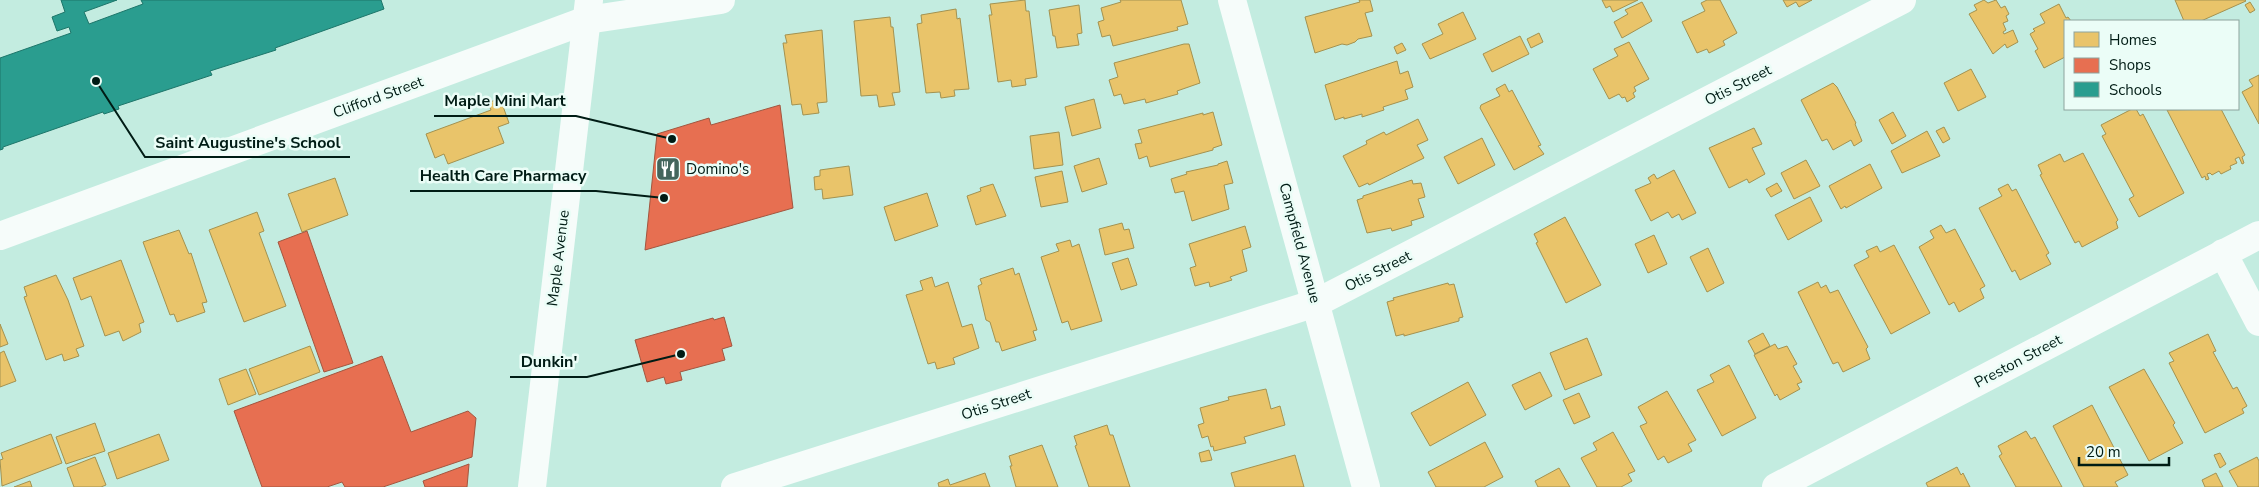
<svg xmlns="http://www.w3.org/2000/svg" width="2259" height="487" viewBox="0 0 2259 487" font-family="'Nunito Sans',sans-serif">
  <rect width="100%" height="100%" fill="#c3ece0"/>
  <path fill="#e9c46a" stroke="#a39250" d="M1025 0 1026 11H1029L1037 77 1025 79 1026 85 1012 87 1011 80 998 82 989 15H992L990 4Z
    M1120 0H1181L1188 24 1177 27 1178 30 1113 46 1110 35 1102 37 1098 22 1104 20 1101 8 1121 2Z
    M1359 0H1370L1373 11 1365 13 1372 36 1358 39 1355 42 1347 45 1342 44 1315 53 1305 17 1360 2Z
    M1602 0H1638L1613 12 1610 6 1606 8Z
    M1707 0H1720L1737 33 1723 41 1725 45 1709 53 1707 49 1697 53 1682 22 1705 11 1701 3Z
    M1783 0H1812L1799 7 1796 2 1787 7Z
    M1984 0 1988 3 1996 0 2001 8 2005 6 2009 14 2006 16 2008 21 2003 23 2006 30 2003 32 2004 34 2013 30 2018 42 2007 48 2005 44 1993 54 1969 14 1977 10 1974 5Z
    M2175 0H2245L2246 1 2201 21H2184Z
    M1642 2 1652 21 1622 38 1614 22 1628 14 1625 10Z
    M2250 2 2255 10 2250 13 2245 5Z
    M2059 4 2066 18 2068 17 2071 21H2065V57L2044 68 2035 51 2038 49 2030 34 2035 31 2033 29 2045 23 2040 14Z
    M1079 5 1082 33 1077 34 1079 45 1057 48 1055 36H1053L1049 10Z
    M956 9 957 19 960 18 969 89 954 90 955 96 941 98 940 92 926 93 917 24 922 23 921 15Z
    M1463 12 1476 39 1430 59 1422 44 1443 34 1438 24Z
    M890 17 891 27H893L900 92 892 93 895 105 879 107 877 95 861 96 854 21Z
    M822 30 827 102 817 103 819 113 803 115 801 104 792 105 783 43H787L785 35Z
    M1539 33 1543 42 1531 48 1527 39Z
    M1520 36 1529 54 1492 72 1483 54Z
    M1629 42 1649 79 1634 87 1636 91 1633 93 1635 97 1627 102 1625 97 1622 98 1619 94 1609 99 1593 69 1618 56 1614 49Z
    M1402 43 1406 50 1397 54 1394 47Z
    M1184 44H1189L1200 83 1177 91 1178 94 1146 103 1145 99 1124 104 1121 94 1114 96 1109 80 1118 77 1114 63Z
    M1397 61 1400 74 1408 71 1413 87 1405 90 1408 99 1383 107 1384 110 1362 117V114L1344 119V117L1335 120 1325 85Z
    M1971 69 1986 97 1958 111 1944 83Z
    M2259 75V124L2242 92 2253 86 2249 80Z
    M1833 83 1837 87 1856 123 1855 124 1862 141 1854 146 1851 140 1833 150 1827 139 1822 141 1801 100Z
    M1505 84 1509 92 1512 90 1541 145 1538 146 1544 154 1514 170 1480 108 1481 105 1500 96 1496 89Z
    M500 98 509 123 498 127 504 143 448 164 444 154 435 158 426 134 491 110 488 103Z
    M1094 99 1101 128 1072 136 1065 107Z
    M2132 109H2136L2140 116 2143 114 2184 193 2139 217 2129 199 2134 196 2102 136 2106 134 2101 125Z
    M2221 109 2245 155 2242 157 2244 163 2242 164 2239 157 2235 159 2237 163 2230 166 2231 169 2221 174 2219 171 2212 175 2210 173 2207 174 2209 179 2206 180 2205 176 2202 178 2167 110Z
    M1213 112 1222 145 1213 148V150L1150 167 1147 156 1139 159 1135 144 1142 143 1138 130 1203 113V115Z
    M1893 112 1906 136 1892 144 1879 120Z
    M1418 119 1428 140 1417 145 1424 158 1369 185 1368 183 1359 187 1343 156 1367 144 1366 141 1384 132 1386 135Z
    M1944 127 1950 139 1943 143 1936 131Z
    M1754 128 1762 144 1752 148 1765 174 1749 183 1747 179 1729 188 1709 148Z
    M1927 131 1940 156 1902 173 1891 151Z
    M1059 132 1063 165 1034 169 1030 136Z
    M1482 138 1495 165 1458 184 1444 157Z
    M2083 153 2118 220 2116 222 2118 228 2082 247 2079 241 2075 243 2040 175 2042 174 2038 165 2060 154 2064 162Z
    M1099 158 1107 184 1082 192 1074 166Z
    M1806 160 1820 186 1794 199 1781 173Z
    M1227 161 1233 183 1224 185 1229 209 1192 221 1184 191 1175 193 1171 179 1187 174 1186 172 1218 165V164Z
    M1870 164 1882 188 1846 208 1845 206 1841 209 1829 186Z
    M849 166 853 195 823 199 822 189 815 190 814 177 820 176V170Z
    M1674 170 1696 213 1682 220 1679 214 1672 218 1668 212 1651 221 1635 190 1651 183 1648 178 1654 174 1657 179Z
    M1062 171 1068 202 1041 207 1035 177Z
    M335 178 348 215 302 232 288 194Z
    M1412 180 1413 184 1421 183 1425 197 1418 199 1424 217 1411 221 1412 225 1392 231 1391 228 1367 233 1357 200 1363 198V196Z
    M1777 183 1782 191 1771 197 1766 189Z
    M993 184 1006 216 976 225 967 196 981 191 980 188Z
    M2008 184 2012 191 2016 189 2049 253 2046 255 2051 264 2020 280 2015 270 2012 272 1979 208 2002 196 1998 189Z
    M927 193 938 226 895 241 884 207Z
    M1810 197 1822 221 1788 240 1775 215Z
    M257 212 264 231 259 233 286 306 244 322 209 230Z
    M1565 217 1601 285 1566 303 1536 243 1538 242 1534 234Z
    M1122 223 1124 230 1129 229 1134 248 1105 255 1099 229Z
    M1941 225 1946 233 1955 229 1985 286 1980 289 1984 298 1959 312 1954 302 1949 305 1919 247 1934 238 1930 231Z
    M1245 226 1251 247 1242 250 1247 271 1230 277 1232 280 1210 287 1209 282 1195 286 1190 268 1196 266 1189 244Z
    M179 230 189 254 191 253 207 302 202 303 205 312 177 322 174 314 170 315 143 242Z
    M1654 235 1667 264 1648 273 1635 244Z
    M1070 240 1072 247 1079 244 1102 321 1071 330 1068 321 1062 323 1041 257 1059 251 1056 244Z
    M1894 245 1930 313 1891 334 1854 265 1869 257 1866 251 1877 246 1880 252Z
    M1708 248 1724 283 1707 292 1690 257Z
    M1128 258 1137 285 1121 290 1112 263Z
    M121 260 144 322 139 324 141 332 123 341 119 331 105 336 91 296 81 300 73 278Z
    M1013 268 1015 275 1019 273 1037 330 1033 331 1036 340 1002 351 999 342H996L990 322 986 320 978 286 982 284 980 279Z
    M56 275 68 300 84 346 76 349 79 356 64 361 62 354 46 360 24 297 27 296 24 287Z
    M932 277 935 287 948 282 962 327 972 324 979 348 953 358 955 364 937 369 935 362 928 364 906 295 923 290 920 281Z
    M1818 282 1821 288 1826 285 1830 293 1838 290 1868 347 1866 349 1870 359 1843 372 1838 362 1833 364 1798 292Z
    M1448 283 1449 285 1454 284 1463 317 1459 318V321L1404 336V334L1396 336 1387 302 1394 300 1393 298Z
    M0 324 8 344 0 347Z
    M1763 333 1770 346 1755 354 1748 341Z
    M2208 334 2216 351 2213 352 2233 389 2237 387 2247 406 2242 409 2244 413 2205 433 2169 363 2174 361 2169 353Z
    M1587 338 1602 375 1565 390 1550 353Z
    M1775 344 1778 349 1787 346 1797 364 1793 366 1802 382 1797 384 1800 389 1780 400 1777 394 1775 396 1754 355Z
    M310 346 320 372 259 395 249 369Z
    M4 351 16 381 0 387V353Z
    M1729 365 1756 418 1722 436 1697 390 1714 382 1710 375Z
    M246 369 256 394 228 405 219 379Z
    M2144 369 2175 423 2173 425 2183 443 2149 461 2109 387Z
    M1540 372 1552 396 1525 410 1512 385Z
    M1468 382 1486 415 1430 446 1411 413Z
    M1266 389 1271 409 1280 406 1285 425 1244 437 1246 443 1214 451 1213 446 1211 447 1208 436 1202 438 1198 425 1204 423 1200 408 1229 400 1228 397Z
    M1667 391 1696 440 1688 444 1692 451 1668 463 1664 456 1658 460 1640 426 1647 423 1638 407Z
    M1579 393 1590 417 1574 424 1563 400Z
    M2092 405 2128 475 2115 482 2118 487H2084L2053 426Z
    M95 423 105 451 66 464 56 437Z
    M1107 425 1110 435H1113L1130 487H1089L1075 446 1077 445 1074 436Z
    M2026 431 2031 439 2035 437 2062 487H2016L1999 456 2002 454 1998 446Z
    M1613 432 1635 471 1628 474 1632 481 1621 487H1597L1581 458 1597 450 1593 443Z
    M51 434 62 463 2 486 0 460 3 459 1 453Z
    M159 434 169 460 117 479 108 453Z
    M1485 442 1503 477 1484 487H1436L1428 472Z
    M1042 445 1058 487H1016L1010 466H1012L1009 456Z
    M1209 450 1212 460 1201 462 1199 453Z
    M2220 453 2226 464 2220 468 2214 455Z
    M1295 455 1304 487H1235L1231 473Z
    M95 457 106 485 101 487H74L67 468Z
    M2257 457 2259 461V487H2238L2229 471Z
    M1957 467 1961 475 1963 473 1970 487H1928L1926 483Z
    M1559 468 1570 487H1538L1535 481Z
    M985 473 990 487H939L938 483 948 479 950 485Z
    M2216 473 2223 487H2205L2202 480Z
    M30 481 32 487H14Z"/>
  <path fill="#e76f51" stroke="#a2563f" d="M780 105 793 208 645 250 657 134 709 118 711 125Z
    M307 231 353 363 324 372 278 242Z
    M724 317 732 346 722 349 725 360 680 372 682 380 666 384 664 377 647 382 635 340 713 318 714 320Z
    M382 356 411 432 468 411 476 418 472 457 383 487H345L342 482 327 487H262L234 411Z
    M469 464 467 487H425L423 481Z"/>
  <path fill="#2a9d8f" stroke="#1d766a" d="M61 0H117L84 12 89 24 143 4 141 0H381L384 9 275 48 276 50 210 71 212 75 118 106 119 109 104 114 103 112 3 147V149L0 150V58L71 33 69 27 57 31 52 17 65 12Z"/>
  <g fill="none" stroke-linecap="round" stroke-linejoin="round">
    <path stroke="#f6fcfa" stroke-width="28" d="M0 236 587 20 721 0
      M2223 253 2259 322
      M735 487 1316 303 1902 0"/>
    <path stroke="#f6fcfa" stroke-width="28" d="M1232 0 1366 487
      M1776 487 2259 235"/>
    <path stroke="#f6fcfa" stroke-width="28" d="M532 487 589 0"/>
  </g>
  <defs>
    <symbol id="restaurant-square" viewBox="-11 -11 22 22"><rect x="-9" y="-9" width="18" height="18" rx="4" fill="#44655c" stroke="#ebfdf7"/><path d="M-5-6h1v4h1v-4h1v4h1v-4h1v5L-1.5 .5V6h-2V.5L-5-1ZM5-6V6H3V1.5H1.5Q1.5-4 5-6Z" fill="#fff"/></symbol>
  </defs>
  <g fill-rule="evenodd">
    <use href="#restaurant-square" x="654" y="155" width="28" height="28"/>
  </g>
  <g text-anchor="middle" dominant-baseline="central" stroke-width="5" stroke-linejoin="round" paint-order="stroke">
    <g font-size="15" fill="#001c15" stroke="#ebfdf7">
      <text transform="translate(1738 85) rotate(-27)">Otis Street</text>
      <text transform="translate(378 97) rotate(-20)">Clifford Street</text>
      <text transform="translate(1300 243) rotate(75)">Campfield Avenue</text>
      <text transform="translate(558 258) rotate(-83)">Maple Avenue</text>
      <text transform="translate(1378 271) rotate(-27)">Otis Street</text>
      <text transform="translate(2018 361) rotate(-28)">Preston Street</text>
      <text transform="translate(996 404) rotate(-18)">Otis Street</text>
    </g>
    <g font-size="15" fill="#001c15" stroke="#ebfdf7" text-anchor="start">
      <text x="686" y="169">Domino's</text>
    </g>
  </g>
  <path fill="none" stroke="#001c15" stroke-width="2" d="M672 139L576 116H434M96 81L145 157H350M664 198L596 191H410M681 354L587 377H510"/>
  <g fill="#001c15" stroke="#ebfdf7" stroke-width="2">
    <circle cx="672" cy="139" r="5"/>
    <circle cx="96" cy="81" r="5"/>
    <circle cx="664" cy="198" r="5"/>
    <circle cx="681" cy="354" r="5"/>
  </g>
  <g font-size="16" text-anchor="middle" font-weight="bold" fill="#001c15" stroke="#ebfdf7" stroke-width="5" stroke-linejoin="round" paint-order="stroke">
    <text x="505" y="106">Maple Mini Mart</text>
    <text x="248" y="148">Saint Augustine's School</text>
    <text x="503" y="181">Health Care Pharmacy</text>
    <text x="549" y="367">Dunkin'</text>
  </g>
  <rect x="2064" y="20" width="175" height="90" fill="#ebfdf7" stroke="#8da39d"/>
  <rect x="2074" y="32" width="25" height="15" fill="#e9c46a" stroke="#8da39d"/>
  <text x="2109" y="45" font-size="15" fill="#001c15">Homes</text>
  <rect x="2074" y="58" width="25" height="15" fill="#e76f51" stroke="#8da39d"/>
  <text x="2109" y="70" font-size="15" fill="#001c15">Shops</text>
  <rect x="2074" y="82" width="25" height="15" fill="#2a9d8f" stroke="#8da39d"/>
  <text x="2109" y="95" font-size="15" fill="#001c15">Schools</text>
  <path d="M2079 457v8h90v-8" fill="none" stroke="#001c15" stroke-width="2.5"/>
  <text x="2086" y="457" font-size="15" fill="#001c15" stroke="#ebfdf7" stroke-width="4" paint-order="stroke">20 m</text>
</svg>
